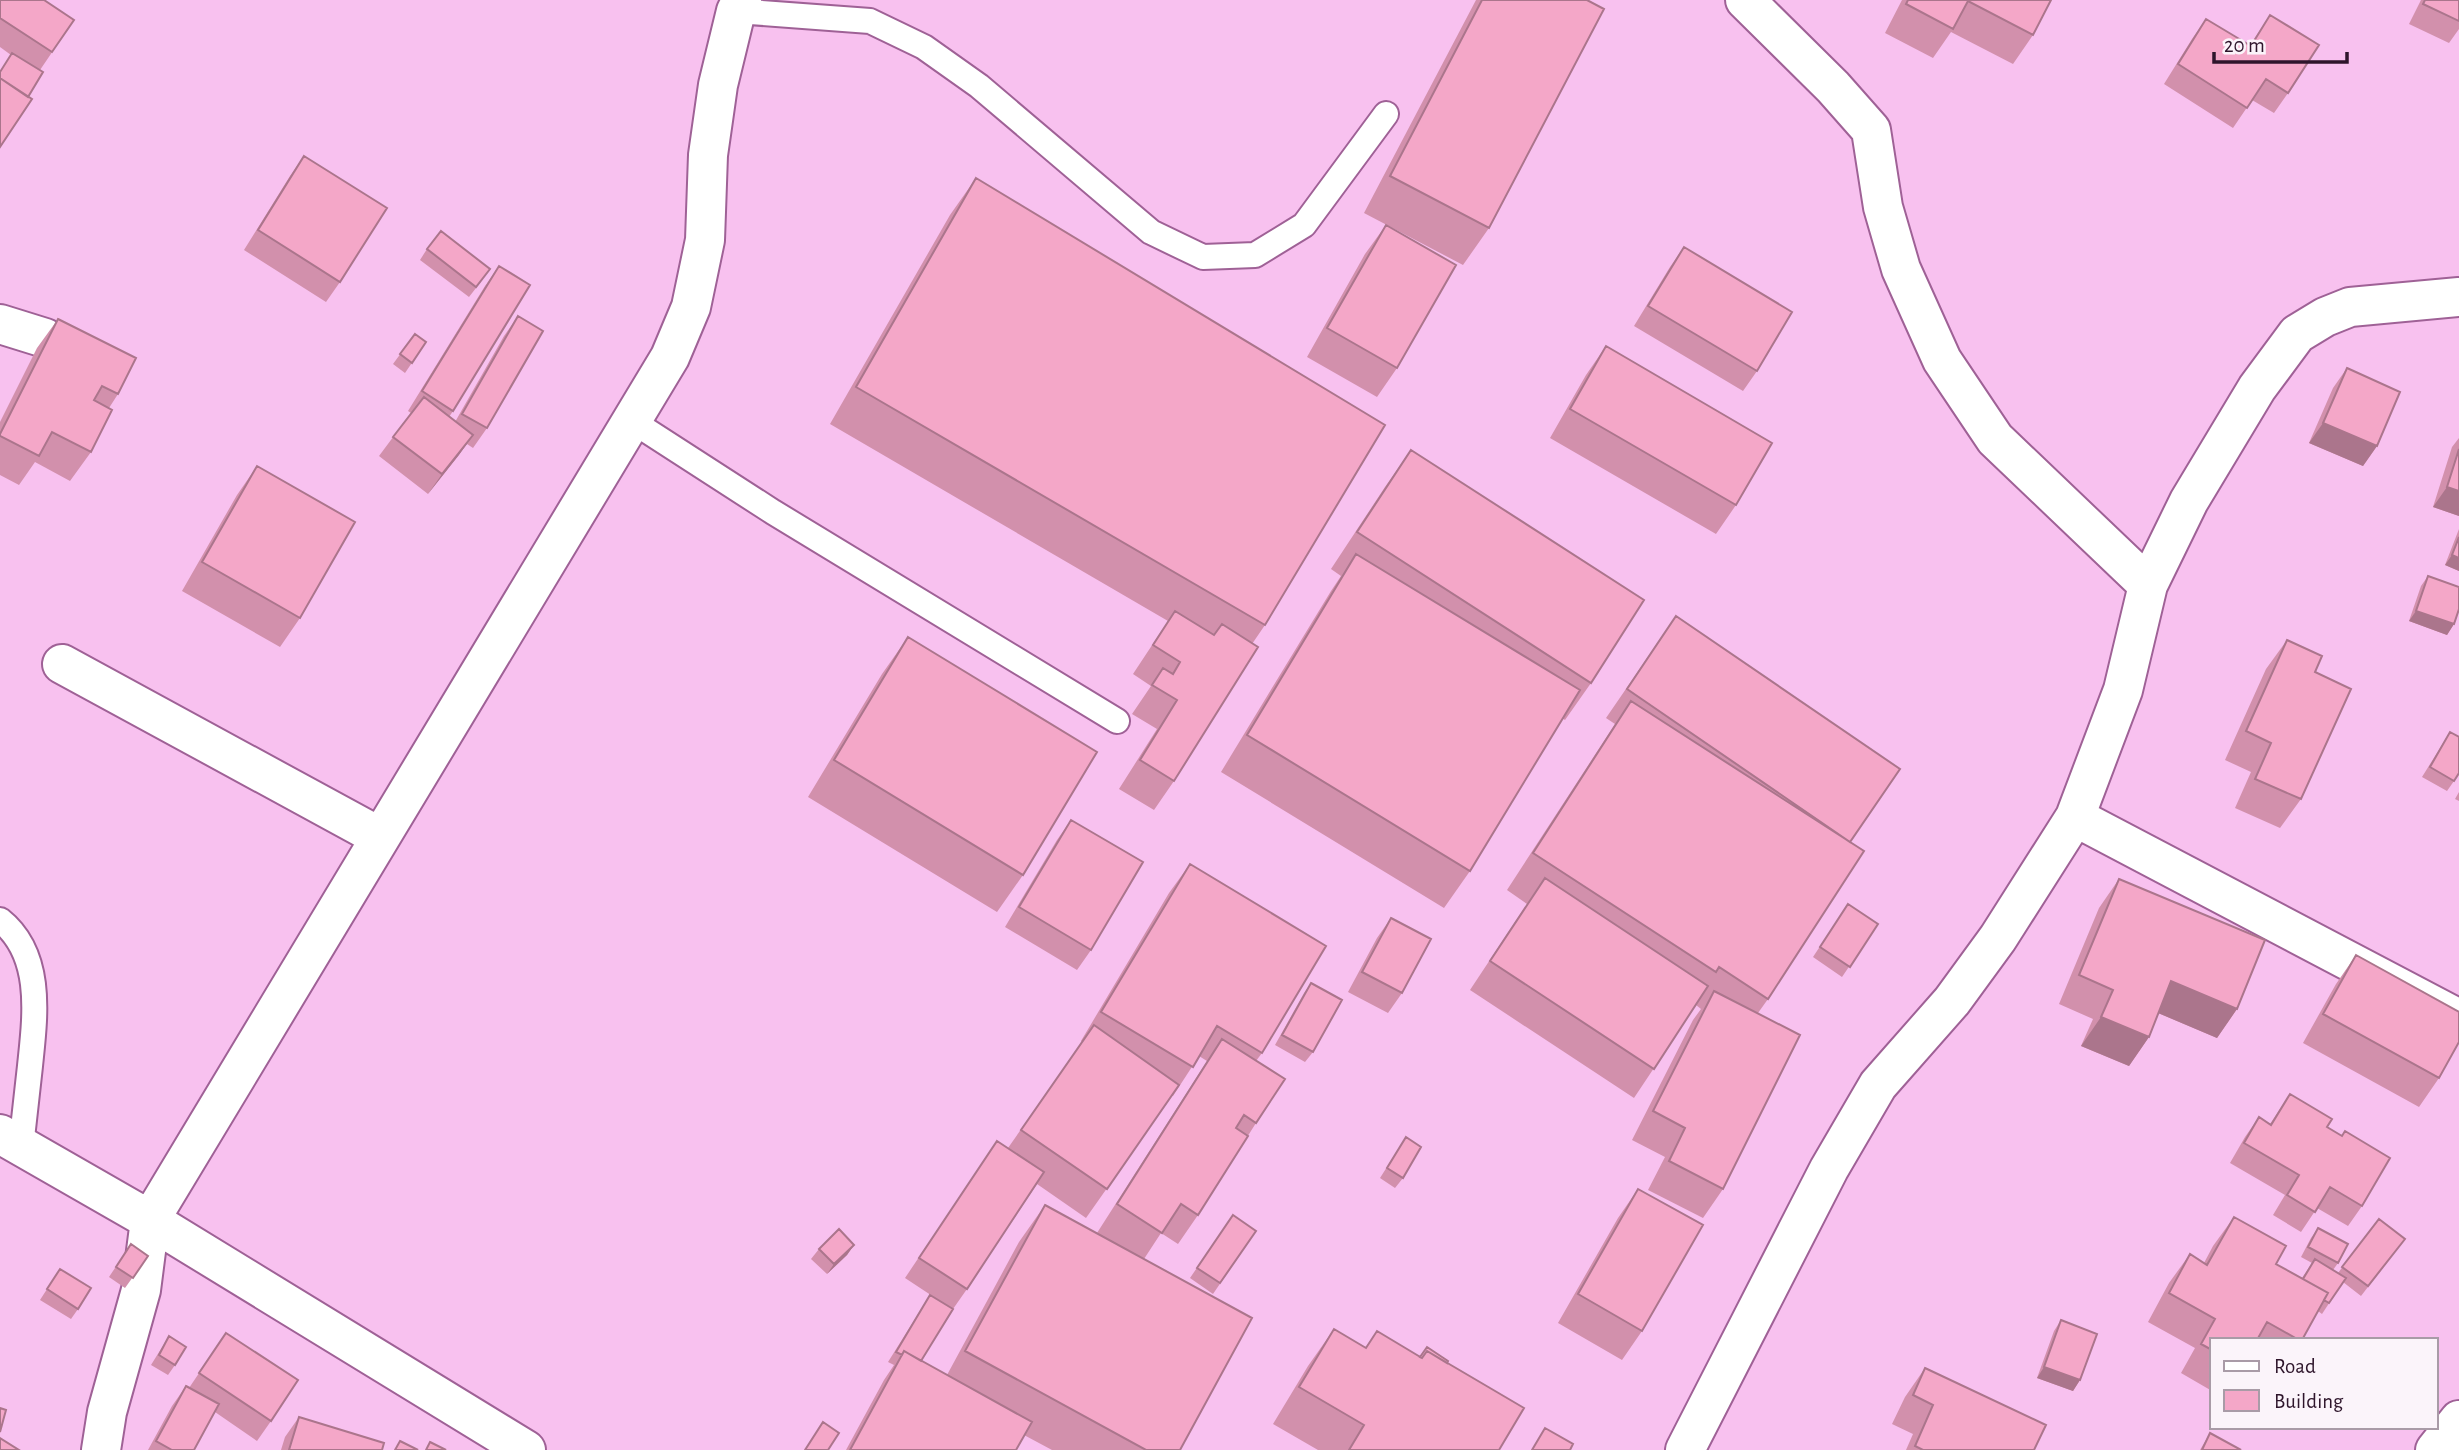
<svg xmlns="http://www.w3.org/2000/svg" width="2459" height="1450" viewBox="0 0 2459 1450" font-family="'Alegreya Sans',sans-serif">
  <rect width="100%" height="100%" fill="#f8c1ef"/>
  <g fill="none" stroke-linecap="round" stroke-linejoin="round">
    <defs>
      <path id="service" d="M736 11 870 21 924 47 979 86 1151 232 1203 257 1255 255 1304 225 1386 114
        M632 421 773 512 1117 721
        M0 920C44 955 35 1017 30 1066 27 1093 24 1120 21 1147"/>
      <path id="minor" d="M1745 0 1833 87 1871 130 1883 207 1901 269 1942 360 1995 439 2148 585
        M0 324 45 338
        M62 664 380 837
        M2075 817 2459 1019
        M0 1134 150 1220 526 1450
        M101 1450 107 1412 141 1290 150 1220 670 357 691 307 705 240 708 155 718 85 736 11 742 0
        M1685 1450 1829 1169 1878 1085 1952 1001 1998 938 2075 817 2123 690 2148 585 2189 501 2257 388 2297 334 2325 317 2350 307 2459 297
        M2435 1450 2459 1420"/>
    </defs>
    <use href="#service" stroke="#9f6196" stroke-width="28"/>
    <use href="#minor" stroke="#9f6196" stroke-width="42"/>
    <use href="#service" stroke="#fff" stroke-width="24"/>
    <use href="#minor" stroke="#fff" stroke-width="38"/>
  </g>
  <path fill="#d290ac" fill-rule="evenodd" d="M0 0 74 20 40 70 28 97 0 147 11 55 0 47Z
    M1476 0H1587L1489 228 1463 265 1364 213Z
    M1902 0H2051L2033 35 2013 64 1951 32 1933 58 1885 33Z
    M2421 0H2459V29L2449 43 2409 24Z
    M2270 15 2288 93 2274 113 2252 100 2233 128 2164 84 2192 39 2206 19 2250 45Z
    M304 156 340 282 326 302 244 250 290 176Z
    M976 178 1265 625 1252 644 1174 781 1154 810 1119 789 1157 729 1132 714 1151 686 1133 674 1168 621 830 424 950 215Z
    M1386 225 1397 368 1377 397 1307 357 1365 254Z
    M1684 247 1757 371 1743 391 1634 326 1670 267Z
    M427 249 483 279 469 297 420 260Z
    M499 266 453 411 449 417 455 422 504 336 518 316 487 428 473 448 467 444 428 494 379 456 411 413 408 411 485 286Z
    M58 319 118 394 109 408 91 452 70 481 35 462 19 485 0 475V422L37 348Z
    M415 334 426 342 405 373 393 364Z
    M1606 346 1736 505 1716 534 1550 438 1586 375Z
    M2347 368 2377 446 2363 466 2309 443 2333 388Z
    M2459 438V516L2433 507 2452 447Z
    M1411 450 1591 683 1565 720 1562 718 1470 871 1444 908 1221 772 1331 591 1341 576 1331 569 1385 487Z
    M257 466 300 618 280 647 182 591 237 495Z
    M2459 529V571L2445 565Z
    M2428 576 2454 624 2447 635 2409 621 2421 586Z
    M1676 616 1850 842 1768 999 1758 1013 1723 1189 1703 1218 1648 1190 1665 1157 1632 1140 1693 1020 1701 1009 1696 1005 1634 1098 1470 990 1527 904 1507 890 1615 724 1606 718Z
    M908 637 1023 875 997 912 808 797 882 674Z
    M2287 640 2301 799 2280 828 2235 808 2251 772 2225 760 2266 669Z
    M2450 732 2454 781 2447 791 2422 777Z
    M2459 792V801L2455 799Z
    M1071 820 1091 950 1077 970 1005 927 1057 840Z
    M1190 864 1262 1053 1256 1061V1123L1198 1215 1178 1244 1161 1233 1144 1259 1180 1450H1052L1024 1435 1016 1450H846L884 1380 894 1365 888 1362 930 1295 952 1309 905 1278 997 1141 1008 1148 1082 1042 1081 1041 1169 893ZM1199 1056 1207 1061 1097 1233 1045 1205 1019 1242 947 1375 921 1361 953 1309 967 1289 1037 1184 1086 1218 1172 1096H1173Z
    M2119 879 2237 1009 2217 1038 2158 1013 2149 1037 2129 1066 2081 1046 2093 1019 2059 1004 2099 908Z
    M1848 904 1878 924 1842 977 1813 957Z
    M1391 918 1402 993 1388 1013 1348 992 1377 938Z
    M2356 955 2439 1078 2419 1107 2303 1043 2336 984Z
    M1311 983 1313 1052 1305 1062 1275 1045 1304 993Z
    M2290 1094 2327 1127 2362 1206 2348 1226 2317 1208 2301 1232 2273 1215 2285 1195 2230 1163 2245 1137 2259 1117 2270 1124Z
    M1406 1137 1403 1178 1395 1188 1380 1178Z
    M1638 1189 1642 1331 1622 1360 1558 1323 1618 1218Z
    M1233 1215 1256 1231 1213 1294 1190 1278Z
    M2234 1217 2276 1264 2302 1278 2312 1263 2301 1257 2311 1238 2318 1228 2338 1263 2333 1270 2338 1273 2379 1219 2405 1239 2361 1296 2343 1282 2322 1314 2318 1311 2302 1340H2212V1391L2181 1373 2195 1348 2148 1322 2169 1283 2190 1254 2204 1263 2213 1246Z
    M131 1244 148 1256 125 1288 109 1277Z
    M854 1245 847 1255 827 1274 811 1259 819 1249Z
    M60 1269 78 1309 71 1319 40 1300Z
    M2061 1320 2080 1380 2073 1391 2037 1378 2054 1331Z
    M1334 1329 1365 1348 1377 1331 1420 1357 1447 1363 1499 1450H1318L1273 1424 1308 1366Z
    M226 1333 271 1421 257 1441 215 1412 194 1450H148L172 1406 186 1386 189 1388Z
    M169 1336 175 1365 168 1375 151 1365Z
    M1925 1368 2034 1450H1906L1913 1434 1892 1424 1905 1397Z
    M299 1417 382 1450H281L285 1437Z
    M2210 1433 2241 1450H2200Z"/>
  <path fill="#ab758c" d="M2323 423 2377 446 2363 466 2309 443Z
    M473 435 459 455 428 494 442 474Z
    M2447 487 2459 491V516L2433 507Z
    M2452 555 2459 558V571L2445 565Z
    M2416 611 2454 624 2447 635 2409 621Z
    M2171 981 2237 1009 2217 1038 2151 1010Z
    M2101 1017 2149 1037 2129 1066 2081 1046Z
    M854 1245 847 1255 827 1274 834 1264Z
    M2044 1367 2080 1380 2073 1391 2037 1378Z"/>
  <path fill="#f4a7c8" stroke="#ab758c" stroke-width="2" d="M0 0H44L74 20 52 52 0 18Z
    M1482 0H1587L1604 9 1489 228 1390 176Z
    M1908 0H2051L2033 35 1968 1 1953 29 1906 4Z
    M2425 0H2459V21L2423 4Z
    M2270 15 2319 45 2288 93 2266 79 2247 108 2178 64 2206 19 2251 46Z
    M12 53 43 72 28 97 0 78V72Z
    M0 78 32 99 0 147Z
    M304 156 387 208 340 282 258 230Z
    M976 178 1385 425 1265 625 856 387Z
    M1386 225 1456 265 1397 368 1327 328Z
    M441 231 490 269 476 287 427 249Z
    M1684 247 1792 312 1757 371 1648 306Z
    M499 266 530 285 453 411 422 391Z
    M518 316 543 331 487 428 462 414Z
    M58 319 136 358 118 394 102 386 94 400 112 410 91 452 52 432 39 456 0 436V434Z
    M415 334 426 342 412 363 400 354Z
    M1606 346 1772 443 1736 505 1570 409Z
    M2347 368 2400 392 2377 446 2323 423Z
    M424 397 473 435 442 474 393 437Z
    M2459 449V491L2447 487Z
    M1411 450 1644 600 1591 683 1357 532Z
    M257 466 355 522 300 618 202 562Z
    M2459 537V558L2452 555Z
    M1356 554 1580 690 1470 871 1247 735Z
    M2428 576 2459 587V609L2454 624 2416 611Z
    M1175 611 1214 635 1222 624 1258 647 1174 781 1140 760 1177 700 1152 685 1163 668 1173 674 1180 662 1153 645Z
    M1676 616 1900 769 1850 842 1627 689Z
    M908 637 1097 752 1023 875 834 760Z
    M2287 640 2322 656 2315 672 2351 689 2301 799 2255 779 2271 743 2246 731Z
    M1631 701 1864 851 1768 999 1719 967 1716 972 1533 853Z
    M2450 732 2459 737V773L2454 781 2430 767Z
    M1071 820 1143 862 1091 950 1019 907Z
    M1190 864 1326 946 1262 1053 1217 1026 1193 1067 1101 1012Z
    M1545 878 1708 986 1654 1069 1490 961Z
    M2119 879 2265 940 2237 1009 2171 981 2149 1037 2101 1017 2113 990 2079 975Z
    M1848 904 1878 924 1850 967 1820 947Z
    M1391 918 1431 939 1402 993 1362 972Z
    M2356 955 2459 1012V1042L2439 1078 2323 1014Z
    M1311 983 1342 1000 1313 1052 1282 1035Z
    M1714 991 1800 1035 1723 1189 1669 1161 1685 1128 1653 1111Z
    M1094 1025 1179 1085 1107 1189 1021 1130Z
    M1222 1039 1285 1079 1256 1123 1244 1115 1236 1128 1248 1136 1198 1215 1181 1204 1162 1233 1117 1204Z
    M2290 1094 2332 1119 2327 1127 2342 1136 2345 1131 2390 1158 2362 1206 2330 1187 2315 1212 2287 1195 2299 1175 2244 1143 2259 1117 2271 1125Z
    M1406 1137 1421 1147 1403 1178 1387 1168Z
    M997 1141 1044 1172 967 1289 919 1258Z
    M1638 1189 1703 1225 1642 1331 1578 1294Z
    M1045 1205 1252 1318 1180 1450H1146L965 1351Z
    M1233 1215 1256 1231 1220 1283 1197 1268Z
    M2234 1217 2286 1246 2276 1264 2328 1293 2302 1340H2299L2267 1322 2257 1340H2212V1350L2201 1344 2215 1319 2169 1293 2190 1254 2207 1265Z
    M2379 1219 2405 1239 2368 1286 2342 1267Z
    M2318 1228 2348 1244 2338 1263 2308 1247Z
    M839 1229 854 1245 834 1264 819 1249Z
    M131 1244 148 1256 133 1278 116 1267Z
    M2315 1259 2346 1278 2329 1303 2324 1300 2328 1293 2303 1279Z
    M60 1269 91 1288 78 1309 47 1289Z
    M930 1295 953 1309 921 1361 904 1351 902 1355 896 1352Z
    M2061 1320 2097 1334 2080 1380 2044 1367Z
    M1334 1329 1366 1348 1377 1331 1422 1358 1427 1351 1524 1408 1499 1450H1349L1364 1425 1299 1387Z
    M226 1333 298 1380 271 1421 199 1373Z
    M169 1336 186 1347 175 1365 159 1355Z
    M1427 1347 1448 1361 1447 1363 1427 1351 1422 1358 1420 1357Z
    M904 1351 1032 1422 1016 1450H850Z
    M1925 1368 2046 1425 2034 1450H1923L1915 1446 1933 1405 1913 1395Z
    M186 1386 219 1404 194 1450H172L156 1441Z
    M0 1408 6 1410 0 1432Z
    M299 1417 384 1443 382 1450H289Z
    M823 1422 839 1433 828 1450H805Z
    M1545 1428 1573 1444 1570 1450H1532Z
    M2210 1433 2241 1450H2202Z
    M0 1438 19 1450H0Z
    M400 1441 418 1450H395Z
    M430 1442 446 1450H426Z"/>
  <rect x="2210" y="1338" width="228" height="91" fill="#fbf4fa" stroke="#a99ba7" stroke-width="2"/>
  <rect x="2224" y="1361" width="35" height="10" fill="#ffffff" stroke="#a99ba7" stroke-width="2"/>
  <text x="2274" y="1373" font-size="21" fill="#2e152b">Road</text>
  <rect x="2224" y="1390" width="35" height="21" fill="#f4a7c8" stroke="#a99ba7" stroke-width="2"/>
  <text x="2274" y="1408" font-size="21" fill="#2e152b">Building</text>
  <path d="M2214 52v10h133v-10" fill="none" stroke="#2e152b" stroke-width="3.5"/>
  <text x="2224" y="52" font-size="21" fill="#2e152b" stroke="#fbf4fa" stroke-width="5" paint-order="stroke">20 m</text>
</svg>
